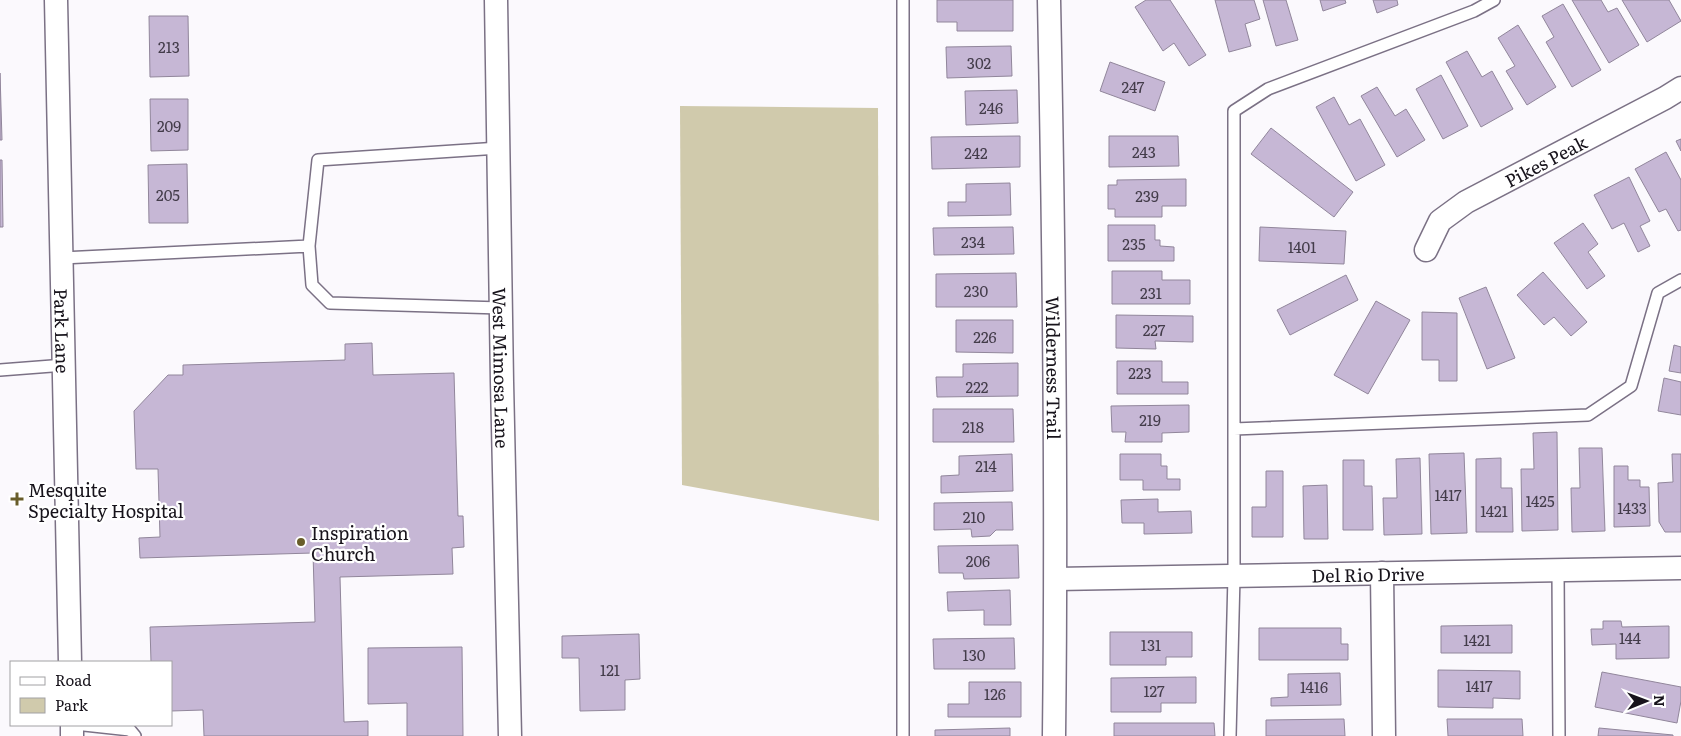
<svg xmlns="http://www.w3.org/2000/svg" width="1681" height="736" viewBox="0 0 1681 736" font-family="Literata,serif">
  <rect width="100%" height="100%" fill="#fbf9fd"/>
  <path fill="#d0caac" d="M680 106 878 108 879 521 682 485Z"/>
  <path fill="#c6b7d5" stroke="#91869b" d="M937 0H1013V31H957V22H937Z
    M1146 0H1170L1206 55 1189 66 1174 43 1163 51 1135 7Z
    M1215 0H1254L1260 19 1245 24 1251 46 1229 52Z
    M1263 0H1286L1298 40 1276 46Z
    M1320 0H1345L1346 3 1323 11Z
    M1373 0H1397L1398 5 1377 13Z
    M1572 0H1601L1608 12 1617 8 1639 45 1609 63Z
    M1622 0H1669L1681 21 1647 42Z
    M1563 4 1601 70 1572 87 1546 42 1554 37 1542 16Z
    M149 16H188L189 76 150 77Z
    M1518 25 1556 87 1527 105 1506 71 1515 66 1498 38Z
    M1011 46 1012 76 947 78 946 47Z
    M1467 51 1482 77 1492 71 1513 109 1481 127 1446 62Z
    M1110 62 1165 82 1155 111 1100 91Z
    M0 73 2 140H0Z
    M1441 75 1468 126 1443 139 1416 89Z
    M1377 87 1395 116 1406 109 1425 140 1397 157 1361 96Z
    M1017 90 1018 123 966 125 965 91Z
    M1334 97 1349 125 1360 119 1385 165 1356 181 1316 107Z
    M150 99H188V150L151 151Z
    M1271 128 1353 192 1334 217 1251 154Z
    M1020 136V167L932 169 931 137Z
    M1109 136H1178L1179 166 1109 167Z
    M1681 139V151L1676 141Z
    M1666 152 1681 180V230L1678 231 1666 209 1659 212 1635 169Z
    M0 160H2L3 227H0Z
    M187 164 188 223H149L148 165Z
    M1629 177 1650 221 1640 226 1650 246 1638 252 1624 223 1612 229 1594 195Z
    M1186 179V206H1162V217H1115V209H1108V185H1117V180Z
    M1010 183 1011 215 948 216V202H966V184Z
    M1583 223 1598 244 1588 252 1605 276 1587 289 1554 243Z
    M1108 225H1155V240H1160V246L1174 247V261H1108Z
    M1013 227 1014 254 934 255 933 228Z
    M1260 227 1346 231 1344 264 1259 261Z
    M1112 271H1162V280H1190V304H1112Z
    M1543 272 1587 322 1571 336 1554 317 1544 325 1517 295Z
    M1016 273 1017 307H936V274Z
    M1346 275 1358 300 1290 335 1277 310Z
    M1486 287 1515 358 1487 369 1459 298Z
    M1376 301 1410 320 1368 394 1334 375Z
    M1422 312 1457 313V381H1439V360H1422Z
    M1116 315 1193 316V342L1155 341 1156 349 1116 348Z
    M956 320H1013V353L956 352Z
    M372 343 373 375 454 373 458 516H463L464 547 452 548 453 574 340 577 344 722 368 721V736H204L203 710 171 711V662H151L150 627 315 622 313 553 140 558 139 538 160 537 158 469H136L134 411 168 375H183V365L345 360V344Z
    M1674 345 1681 347V373L1669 371Z
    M1117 361H1162V382H1188V394H1117Z
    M1018 363V396L937 397 936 377H963V364Z
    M1664 378 1681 382V415L1658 411Z
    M1189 405V432L1162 433V442H1125L1126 432H1112L1111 406Z
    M933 409H1013L1014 442H933Z
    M1557 432 1558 530 1522 531 1521 469H1534L1533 433Z
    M1579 448H1602L1605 531 1572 532 1571 488H1580Z
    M1464 453 1467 533 1431 534 1429 454Z
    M1012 454 1013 491 941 493V476L959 475V456Z
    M1120 454H1161V466H1167V479H1180V490H1143V480H1120Z
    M1672 454H1681V532H1665L1659 522 1658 483 1673 482Z
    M1420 458 1422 534 1384 535 1383 498H1397L1396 459Z
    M1501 458V488H1512L1513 532H1476V459Z
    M1343 460H1364V486H1372L1373 530H1343Z
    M1614 466H1628V480H1640V487H1649L1650 526 1614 527Z
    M1266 471H1283V537H1252V507H1266Z
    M1327 485 1328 539H1304L1303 486Z
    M1158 499V512L1191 511 1192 533 1144 534V523H1122L1121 500Z
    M1012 502 1013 530H996L990 536 972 537 971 529 934 530V503Z
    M1018 545 1019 578 964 579 963 573H939L938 546Z
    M1010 590 1011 625H984V610L948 611 947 592Z
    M1603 621H1621L1622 627 1669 626V658L1616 659V644L1592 645 1591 629H1603Z
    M1512 625V653H1441V626Z
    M1259 628H1341V644H1348V660H1259Z
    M1110 632H1192V657H1166V665H1110Z
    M639 634 640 679 625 680V710L580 711 579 658H562V636Z
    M1014 638 1015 669H934L933 639Z
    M462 647 463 736H407V703L368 704V648Z
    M1438 670 1520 671V699L1493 698V708L1438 707Z
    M1602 672 1681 687V701L1677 723 1595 707Z
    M1340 673 1341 705 1271 706V698L1288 697V674Z
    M1196 677V703H1161V712H1111V678Z
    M969 682H1021V717H948V704H969Z
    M1344 719 1345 736H1266V720Z
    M1447 719H1522L1523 736H1448Z
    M1114 723H1214L1215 736H1114Z
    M1010 728V736H935V730Z
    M1599 728 1673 735V736H1598Z"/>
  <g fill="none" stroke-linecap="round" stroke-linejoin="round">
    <defs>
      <path id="lane" d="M903 0V736
        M309 246 312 285 330 303 501 308
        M62 258 309 246 318 160 499 148
        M0 370 65 365
        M1234 429 1588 415 1631 386 1658 293 1681 280
        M1558 570 1559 736
        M84 725 130 730 135 736
        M1230 736 1234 576V111L1268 89 1474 11 1494 0"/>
      <g id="street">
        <path id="s1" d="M56 0 70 662"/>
        <path id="s2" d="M496 0 502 382 510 736"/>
        <path id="s3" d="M1049 0C1054 245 1057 491 1054 736"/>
        <path id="s4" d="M1426 250 1440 221 1466 202 1665 98 1681 88"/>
        <path d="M1382 573 1384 736"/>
        <path id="s5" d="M1056 579 1681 568"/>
        <path d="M72 725V736"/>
      </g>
    </defs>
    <use href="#lane" stroke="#7b7185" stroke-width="14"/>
    <use href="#street" stroke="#7b7185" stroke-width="25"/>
    <use href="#lane" stroke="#fff" stroke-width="11"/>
    <use href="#street" stroke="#fff" stroke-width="22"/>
  </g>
  <g fill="#685d2a" stroke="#fff" stroke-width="2">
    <path d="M14.5 491.5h5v5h5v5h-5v5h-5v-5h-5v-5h5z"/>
    <circle cx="301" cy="542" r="5"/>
  </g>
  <g text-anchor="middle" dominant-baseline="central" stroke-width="4.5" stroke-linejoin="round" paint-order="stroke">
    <g font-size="15" fill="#433c4a">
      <text x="169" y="46">213</text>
      <text x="979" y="62">302</text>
      <text x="1133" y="86">247</text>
      <text x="991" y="107">246</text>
      <text x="169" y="125">209</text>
      <text x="1144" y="151">243</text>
      <text x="976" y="152">242</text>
      <text x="168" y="194">205</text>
      <text x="1147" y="195">239</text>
      <text x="973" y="241">234</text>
      <text x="1134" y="243">235</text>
      <text x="1302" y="246">1401</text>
      <text x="976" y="290">230</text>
      <text x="1151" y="292">231</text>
      <text x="1154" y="329">227</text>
      <text x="985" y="336">226</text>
      <text x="1140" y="372">223</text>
      <text x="977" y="386">222</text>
      <text x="1150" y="419">219</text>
      <text x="973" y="426">218</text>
      <text x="986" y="465">214</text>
      <text x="1448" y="494">1417</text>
      <text x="1540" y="500">1425</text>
      <text x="1632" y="507">1433</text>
      <text x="1494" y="510">1421</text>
      <text x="974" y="516">210</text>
      <text x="978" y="560">206</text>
      <text x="1630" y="637">144</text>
      <text x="1477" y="639">1421</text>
      <text x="1151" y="644">131</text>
      <text x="974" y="654">130</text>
      <text x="610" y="669">121</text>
      <text x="1479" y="685">1417</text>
      <text x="1314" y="686">1416</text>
      <text x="1154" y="690">127</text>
      <text x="995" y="693">126</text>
    </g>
    <g font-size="18" fill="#17131b" stroke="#fff">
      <text stroke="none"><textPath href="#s4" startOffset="154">Pikes Peak</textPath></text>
      <text stroke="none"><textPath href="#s1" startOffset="331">Park Lane</textPath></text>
      <text stroke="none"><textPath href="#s2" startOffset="368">West Mimosa Lane</textPath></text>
      <text stroke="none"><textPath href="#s3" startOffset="368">Wilderness Trail</textPath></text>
      <text stroke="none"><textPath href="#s5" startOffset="312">Del Rio Drive</textPath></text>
    </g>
    <g font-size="18" fill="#17131b" stroke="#fff" text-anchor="start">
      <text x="28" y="489">Mesquite<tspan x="28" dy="21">Specialty Hospital</tspan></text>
      <text x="311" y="532">Inspiration<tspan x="311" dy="21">Church</tspan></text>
    </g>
  </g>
  <rect x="10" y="661" width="162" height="65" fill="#ffffff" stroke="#a2a1a4"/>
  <rect x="20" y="677" width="25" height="8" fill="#ffffff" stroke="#a2a1a4"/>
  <text x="55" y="686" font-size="15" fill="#17131b">Road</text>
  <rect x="20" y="698" width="25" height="15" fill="#d0caac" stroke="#a2a1a4"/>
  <text x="55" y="711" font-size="15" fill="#17131b">Park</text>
  <g transform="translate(1646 701) rotate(89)" stroke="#ffffff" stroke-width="4" paint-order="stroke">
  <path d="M0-4L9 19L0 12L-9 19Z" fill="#17131b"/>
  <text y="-8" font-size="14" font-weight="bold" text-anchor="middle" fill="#17131b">N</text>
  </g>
</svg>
